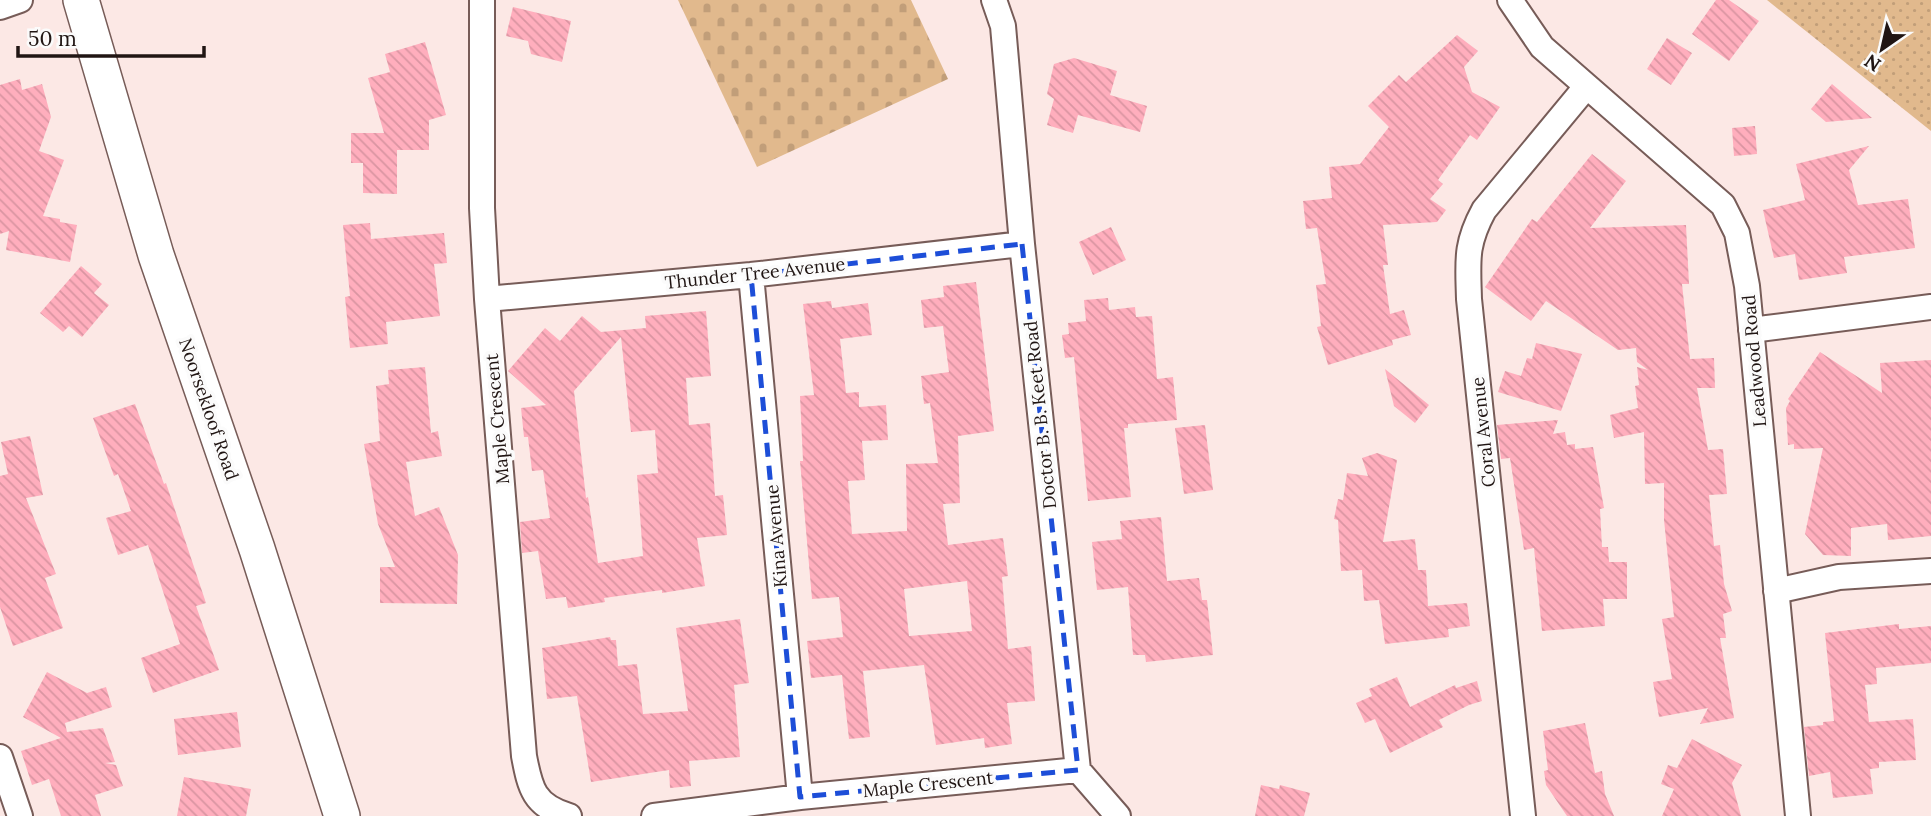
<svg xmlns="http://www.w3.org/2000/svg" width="1931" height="816" viewBox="0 0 1931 816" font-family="Lora,serif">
  <defs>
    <pattern id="grass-dots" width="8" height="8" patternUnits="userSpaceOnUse" patternTransform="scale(1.75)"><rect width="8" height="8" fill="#e1b98d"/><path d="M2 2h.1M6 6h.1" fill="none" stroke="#c19e79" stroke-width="1.8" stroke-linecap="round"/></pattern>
    <pattern id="cemetery-stones" width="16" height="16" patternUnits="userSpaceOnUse" patternTransform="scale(1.75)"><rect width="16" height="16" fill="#e1b98d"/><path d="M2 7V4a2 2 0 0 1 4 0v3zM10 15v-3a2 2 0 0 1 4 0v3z" fill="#c19e79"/></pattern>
    <pattern id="building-back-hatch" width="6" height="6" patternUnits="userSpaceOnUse" patternTransform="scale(1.75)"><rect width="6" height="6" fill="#ffaebd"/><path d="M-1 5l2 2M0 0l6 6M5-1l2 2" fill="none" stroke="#da95a2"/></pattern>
  </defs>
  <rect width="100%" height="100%" fill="#fce8e5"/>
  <path fill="url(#grass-dots)" d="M1767 0H1931V131Z"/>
  <path fill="url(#cemetery-stones)" d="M678 0H911L948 79 757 167Z"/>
  <path fill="url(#building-back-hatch)" fill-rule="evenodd" d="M1716 0H1729L1759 21 1729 61 1692 34Z
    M513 7 571 21 562 62 531 54 528 41 506 36Z
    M1457 35 1478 51 1464 67 1472 92 1500 107 1477 140 1470 135 1438 180 1443 184 1430 199 1446 210 1437 222 1383 225 1388 265H1383L1390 314 1404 310 1411 335 1392 340 1393 345 1328 365 1317 327 1321 326 1316 285 1326 284 1317 228 1306 229 1303 201 1332 198 1329 167 1360 164 1389 127 1368 106 1399 75 1406 82Z
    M1667 38 1692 53 1671 85 1647 69Z
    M425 42 446 115 429 120V150H397V194L363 193V163H351V133H384L368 78 390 72 385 54Z
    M1074 58 1117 71 1110 95 1147 106 1140 132 1078 115 1073 133 1047 125 1054 99 1047 94 1054 64Z
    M20 79 22 90 42 84 51 117 39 151 64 160 43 216 60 219V222L77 225 70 262 6 250 9 231 0 234V85Z
    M1832 84 1872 118 1826 122 1811 109Z
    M1755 126 1757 154 1734 156 1732 128Z
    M1869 146 1849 170 1858 205 1908 199 1915 248 1844 257 1847 273 1799 280 1795 254 1774 258 1763 210 1805 200 1796 164Z
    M1592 154 1626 181 1590 228 1686 225 1689 284H1682L1690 359 1714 358 1715 388H1697L1708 450 1723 449 1727 494 1709 495 1714 546 1720 545 1724 584 1732 611 1723 614 1726 638H1720L1734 718 1700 724 1708 708 1659 717 1653 682 1672 679 1662 619 1674 617 1664 520V483L1645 484 1644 432 1614 438 1610 415 1638 408 1635 386 1639 385 1637 367 1648 370 1637 362 1636 348 1618 350 1546 301 1531 321 1485 287 1532 219 1537 222Z
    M370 223 371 239 444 233 447 263 434 264 440 316 386 322 388 344 350 348 345 297 350 296 343 225Z
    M1111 227 1126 260 1093 275 1079 242Z
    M81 266 102 284 94 293 109 305 82 337 69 326 63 332 40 313Z
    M976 282 994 431 958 436 960 503 943 504 948 545 1003 538 1008 576 1002 577 1008 649 1031 646 1035 701 1007 703 1012 744 985 748 984 738 936 745 924 665 863 671 870 737 849 739 842 675 811 678 807 641 843 637 839 597 812 599 800 461H803L800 396 814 395 803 304 831 301 832 308 868 303 872 335 840 339 846 393 859 392V407L886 405 888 440 862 441 865 480 848 481 852 534 907 531 906 464 938 463 930 403 924 404 921 376 949 372 943 326 924 328 921 300 944 297 943 286ZM967 581 972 631 909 636 904 589Z
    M1108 298 1109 310 1135 307 1136 317 1152 316 1157 379 1173 377 1177 420 1128 424V428H1124L1131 497 1088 501 1074 357 1065 358 1062 335 1069 334 1068 323 1086 321 1084 300Z
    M706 311 711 376 686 378 689 425 710 423 715 496 723 495 727 535 697 538 705 586 662 593V590L604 598 605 602 568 608 566 597 546 599 538 551 522 553 520 522 550 518 543 470 532 471 528 437H524L521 408 546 405 508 371 545 328 560 341 582 316 601 332 646 328 645 316ZM621 337 631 432 655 430 658 473 637 475 643 556 598 563 588 497 586 498 574 391Z
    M1536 343 1582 354 1561 411 1498 392 1505 371 1521 376 1527 358 1532 359Z
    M1820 352 1882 393 1880 363 1931 360V536L1888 540 1887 524 1851 528V556L1823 555 1805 534 1823 448 1794 449V444L1788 445 1786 408 1790 401 1788 399Z
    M425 367 431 433 438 431 442 456 406 462 415 516 439 507 458 555 457 604 380 603V567H395L378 524 364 444 380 441 376 386 389 384 388 370Z
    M1385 369 1429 405 1415 423 1394 406Z
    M135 404 164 484 166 483 206 603 196 606 219 670 153 693 141 658 180 644 148 545 118 555 106 518 131 511 118 474 114 476 93 418Z
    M1558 420 1553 434 1565 432 1567 445 1575 444V449L1593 447 1604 508 1600 509 1602 547H1608L1609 562H1627V599H1603L1605 626 1542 631 1534 548 1524 550 1510 458 1501 459 1497 425Z
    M1205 425 1213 490 1184 494 1175 428Z
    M30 436 43 495 26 498 56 574 45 578 63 628 13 646 0 607V476L8 474 1 442Z
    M1377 453 1397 460 1383 542 1415 539 1418 570H1426L1428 606 1467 603 1470 626 1448 629 1449 637 1385 644 1379 600 1364 601 1362 570 1341 571 1338 520 1334 519 1338 499 1343 500 1347 473 1368 476 1362 458Z
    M1161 517 1167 581 1199 578 1202 600H1207L1213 655 1146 662 1145 655H1133L1128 587 1097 590 1092 542 1122 539 1120 521Z
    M740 619 749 683 734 685 740 757 689 761 691 786 670 788 669 770 591 782 577 696 547 699 542 648 610 637 611 640H616L618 666 637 664 643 714 688 711 676 628Z
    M1899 624V629L1931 626V663L1876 668 1877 684 1865 685 1869 722 1913 719 1916 760 1879 762V768L1870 769 1873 794 1833 798 1830 772 1809 776 1804 727 1823 725V722L1834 721 1825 633Z
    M47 672 87 693 106 687 112 707 65 723 67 732 103 728 115 762 105 763 116 765 123 786 95 795 101 816H61L49 779 32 785 21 751 61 738 23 717Z
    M1397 677 1410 707 1455 685 1456 688 1477 681 1482 701 1469 705 1439 720 1443 727 1390 753 1375 719 1365 723 1356 703 1372 696 1369 689Z
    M237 712 241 747 178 755 174 719Z
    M1585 723 1595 773 1602 771 1605 794 1614 816H1567L1546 785 1544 771 1548 770 1543 731Z
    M1692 739 1742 765 1732 783 1741 816H1662L1674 789 1661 784 1668 765 1677 768Z
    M184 777 251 789 246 816H177Z
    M1261 785 1279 789 1280 785 1310 793 1304 816H1255Z"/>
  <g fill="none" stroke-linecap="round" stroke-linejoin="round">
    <defs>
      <path id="street" d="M482 0V208L487 299 524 756C530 788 534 806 569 816
        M994 0 1003 26 1022 244 1078 770 1118 816
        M1510 0 1542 47 1723 205 1737 233 1747 286 1798 816
        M0 7 20 0
        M751 275 800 797
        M487 299 751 275 1022 244
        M1751 330 1931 307
        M1776 591 1839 577 1931 571
        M0 757 20 816
        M654 816 800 797 1078 770
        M1523 816 1469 299C1468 261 1465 245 1484 210L1586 87"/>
      <path id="secondary" d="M81 0 156 255 257 549 342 816"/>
    </defs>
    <use href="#street" stroke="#775c58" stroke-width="28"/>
    <use href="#secondary" stroke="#775c58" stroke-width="38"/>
    <use href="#street" stroke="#fff" stroke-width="24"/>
    <use href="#secondary" stroke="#fff" stroke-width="35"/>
  </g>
  <path fill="none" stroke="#1d4ed8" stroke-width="5" stroke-dasharray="14 9" stroke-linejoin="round" d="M1022 244 1078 770 800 797 751 275Z"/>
  <g text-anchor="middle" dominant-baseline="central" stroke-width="7" stroke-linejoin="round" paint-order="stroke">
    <g font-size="18" fill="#201513" stroke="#fbfbfb">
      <text transform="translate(755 273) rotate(-6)">Thunder Tree Avenue</text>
      <text transform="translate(1754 361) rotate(-95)">Leadwood Road</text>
      <text transform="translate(209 409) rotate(71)">Noorsekloof Road</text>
      <text transform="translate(1040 415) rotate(-96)">Doctor B. B. Keet Road</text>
      <text transform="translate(497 419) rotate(-95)">Maple Crescent</text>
      <text transform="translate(1483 432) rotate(-96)">Coral Avenue</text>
      <text transform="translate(776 536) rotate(-95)">Kina Avenue</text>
      <text transform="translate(928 784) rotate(-6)">Maple Crescent</text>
    </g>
  </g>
  <g transform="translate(1882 49) rotate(214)" stroke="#fbfbfb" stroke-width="5" paint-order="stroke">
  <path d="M0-5L12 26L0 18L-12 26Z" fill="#201513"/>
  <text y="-10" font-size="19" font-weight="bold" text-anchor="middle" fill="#201513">N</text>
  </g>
  <path d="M18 46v10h186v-10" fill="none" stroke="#201513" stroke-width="3.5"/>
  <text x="28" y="46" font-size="21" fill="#201513" stroke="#fbfbfb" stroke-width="5" paint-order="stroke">50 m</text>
</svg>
